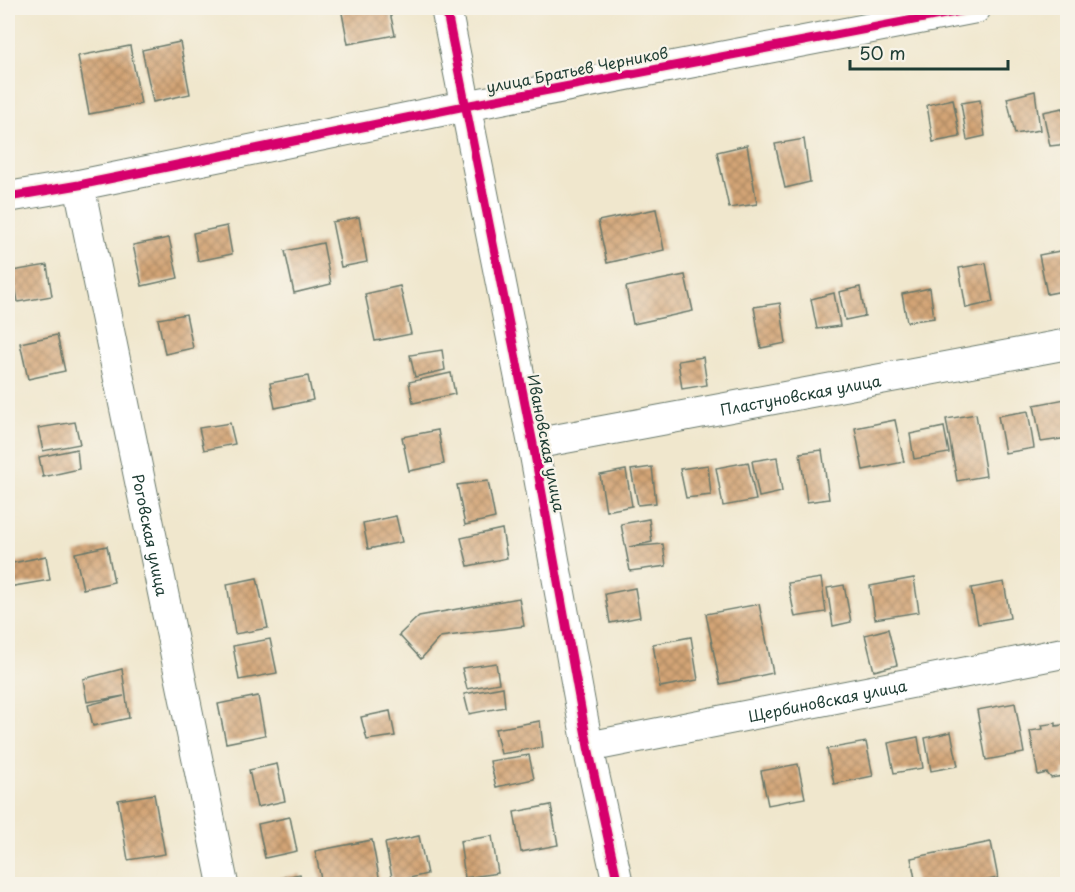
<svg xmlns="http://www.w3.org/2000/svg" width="1075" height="892" viewBox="0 0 1075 892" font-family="'Playpen Sans',sans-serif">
  <defs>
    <pattern id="building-cross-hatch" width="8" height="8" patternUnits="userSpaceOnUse" patternTransform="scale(1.5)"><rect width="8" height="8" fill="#d3a476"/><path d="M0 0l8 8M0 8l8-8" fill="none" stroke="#ab8762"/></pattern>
  </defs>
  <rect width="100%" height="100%" fill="#f7f3e8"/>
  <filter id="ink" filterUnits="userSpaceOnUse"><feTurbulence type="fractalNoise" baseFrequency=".0167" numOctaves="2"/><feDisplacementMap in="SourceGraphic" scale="12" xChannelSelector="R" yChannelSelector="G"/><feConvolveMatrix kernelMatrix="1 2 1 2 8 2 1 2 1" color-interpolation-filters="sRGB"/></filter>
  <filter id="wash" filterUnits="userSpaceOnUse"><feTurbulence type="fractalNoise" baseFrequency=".008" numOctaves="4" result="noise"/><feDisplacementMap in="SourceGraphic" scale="24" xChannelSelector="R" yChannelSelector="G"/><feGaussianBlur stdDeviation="1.35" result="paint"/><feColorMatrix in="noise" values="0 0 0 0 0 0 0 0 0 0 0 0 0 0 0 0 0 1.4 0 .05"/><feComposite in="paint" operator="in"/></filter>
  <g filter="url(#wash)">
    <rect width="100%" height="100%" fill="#f0e7cd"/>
    <g id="blocks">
      <path fill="url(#building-cross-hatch)" d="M341 8H389L395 35 348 44Z
        M180 42 190 94 153 102 142 50Z
        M130 46 141 104 89 114 78 56Z
        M1035 91 1040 130 1015 134 1007 98Z
        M953 99 960 137 933 142 927 105Z
        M980 100 985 136 967 140 961 103Z
        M1063 108 1068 130V144L1050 146 1043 112Z
        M804 139 810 182 785 188 775 144Z
        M747 145 757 204 729 208 717 152Z
        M656 209 664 250 607 263 598 221Z
        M359 217 367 262 341 267 332 222Z
        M227 226 232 254 198 261 193 233Z
        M169 238 178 278 142 286 133 245Z
        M323 243 331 284 294 293 285 251Z
        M1065 250 1068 290 1047 294 1039 255Z
        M986 263 993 302 966 308 959 268Z
        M47 265 52 296 18 302 12 271Z
        M685 275 693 311 633 324 626 287Z
        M400 286 411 334 375 341 365 294Z
        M860 287 865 316 845 320 839 292Z
        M930 288 934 318 907 322 902 294Z
        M834 293 840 326 817 329 811 299Z
        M780 303 786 343 761 348 754 307Z
        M186 314 193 348 165 354 158 319Z
        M57 335 65 371 28 379 20 343Z
        M442 350 445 370 415 377 410 355Z
        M703 357 707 385 682 389 678 361Z
        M451 373 455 394 413 403 409 382Z
        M308 376 313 400 275 408 270 383Z
        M1065 399 1068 412V438L1041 442 1034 405Z
        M1028 411 1034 448 1005 453 998 416Z
        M976 414 986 476 957 481 946 419Z
        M895 420 904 462 863 470 855 428Z
        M75 422 80 444 43 451 38 428Z
        M230 423 235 444 204 450 199 428Z
        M944 427 949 453 914 459 910 434Z
        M438 430 444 464 409 471 402 437Z
        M77 449 79 469 43 477 39 457Z
        M822 450 829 499 807 502 800 453Z
        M777 457 782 492 759 497 752 461Z
        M748 462 756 500 723 506 716 468Z
        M708 465 711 495 686 498 680 469Z
        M652 467 656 503 638 505 631 470Z
        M626 470 632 506 606 511 600 475Z
        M488 481 495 518 465 525 457 485Z
        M396 516 402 542 368 549 363 523Z
        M649 519 652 542 629 547 663 544 666 566 630 571 621 524Z
        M502 529 507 558 468 566 461 538Z
        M107 546 114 582 83 589 75 553Z
        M46 556 50 580 8 587V564Z
        M257 578 268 628 235 634 227 584Z
        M821 578 826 612 795 617 788 583Z
        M914 578 919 612 875 619 870 586Z
        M1004 582 1010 618 978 624 971 588Z
        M844 585 851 622 833 626 827 588Z
        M635 588 640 617 610 623 605 594Z
        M519 598 524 626 440 637 421 659 399 635 419 616Z
        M759 604 773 673 720 684 706 614Z
        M888 629 897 665 874 671 865 635Z
        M691 637 698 680 660 687 653 644Z
        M270 639 277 673 239 680 233 646Z
        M496 663 499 683 467 689 462 668Z
        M122 669 129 718 93 726 88 705 124 696 87 702 83 679Z
        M503 687 505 707 469 714 464 694Z
        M258 696 265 735 226 743 218 704Z
        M1015 703 1024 753 986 760 977 710Z
        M390 711 395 736 367 740 361 717Z
        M540 721 543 747 501 754 495 729Z
        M1056 723V726L1068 724V769L1064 770 1063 776 1051 778 1047 773 1038 775 1030 731 1043 729 1042 725Z
        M951 732 958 766 931 771 925 738Z
        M918 737 923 768 894 773 888 743Z
        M866 742 873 776 834 784 827 749Z
        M529 755 534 779 496 787 490 761Z
        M277 764 285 801 257 807 249 770Z
        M798 764 805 798 768 805 761 771Z
        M154 794 165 854 128 860 118 800Z
        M551 805 558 845 521 852 514 812Z
        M290 817 297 851 265 858 258 824Z
        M419 836 427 874 393 882 385 843Z
        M492 836 498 873 465 878 460 841Z
        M372 840 380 882 367 884H322L315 851Z
        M991 842 998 878 967 884H916L911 858Z
        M300 874 303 884H270L269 880Z"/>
    </g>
  </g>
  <g filter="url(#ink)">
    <use href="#blocks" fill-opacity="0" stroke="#68786a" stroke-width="1.5"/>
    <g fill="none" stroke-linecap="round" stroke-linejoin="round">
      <defs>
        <g id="minor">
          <path d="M446 8 533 444 588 747 618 884"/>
          <path id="s1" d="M79 185 223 884"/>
          <path d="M8 197 79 185 465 106 976 8"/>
          <path id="s2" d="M533 444 1068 344"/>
          <path id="s3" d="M588 747 1068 652"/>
        </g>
      </defs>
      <use href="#minor" stroke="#68786a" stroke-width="32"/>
      <use href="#minor" stroke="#fff" stroke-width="30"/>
      <defs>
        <path id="cycleway" d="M446 8 533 444 588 747 618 884
          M8 197 79 185 465 106 976 8"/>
      </defs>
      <use href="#cycleway" stroke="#f7f3e8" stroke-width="13"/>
      <use href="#cycleway" stroke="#d6006c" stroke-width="9"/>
    </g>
  </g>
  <g text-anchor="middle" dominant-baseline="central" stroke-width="4.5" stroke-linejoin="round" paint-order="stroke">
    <g font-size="15" fill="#1f3d34" stroke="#f7f3e8">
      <text transform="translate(577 69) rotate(-11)">улица Братьев Черников</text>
      <text stroke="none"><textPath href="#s2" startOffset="272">Пластуновская улица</textPath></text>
      <text transform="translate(547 443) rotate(79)">Ивановская улица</text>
      <text stroke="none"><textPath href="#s1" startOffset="357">Роговская улица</textPath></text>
      <text stroke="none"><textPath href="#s3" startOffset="244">Щербиновская улица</textPath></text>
    </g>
  </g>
  <rect width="1075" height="892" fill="none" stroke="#f7f3e8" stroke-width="30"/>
  <path d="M850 60v9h158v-9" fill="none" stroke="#1f3d34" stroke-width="3"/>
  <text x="859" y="60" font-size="18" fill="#1f3d34" stroke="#f7f3e8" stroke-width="4.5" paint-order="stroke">50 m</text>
</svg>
